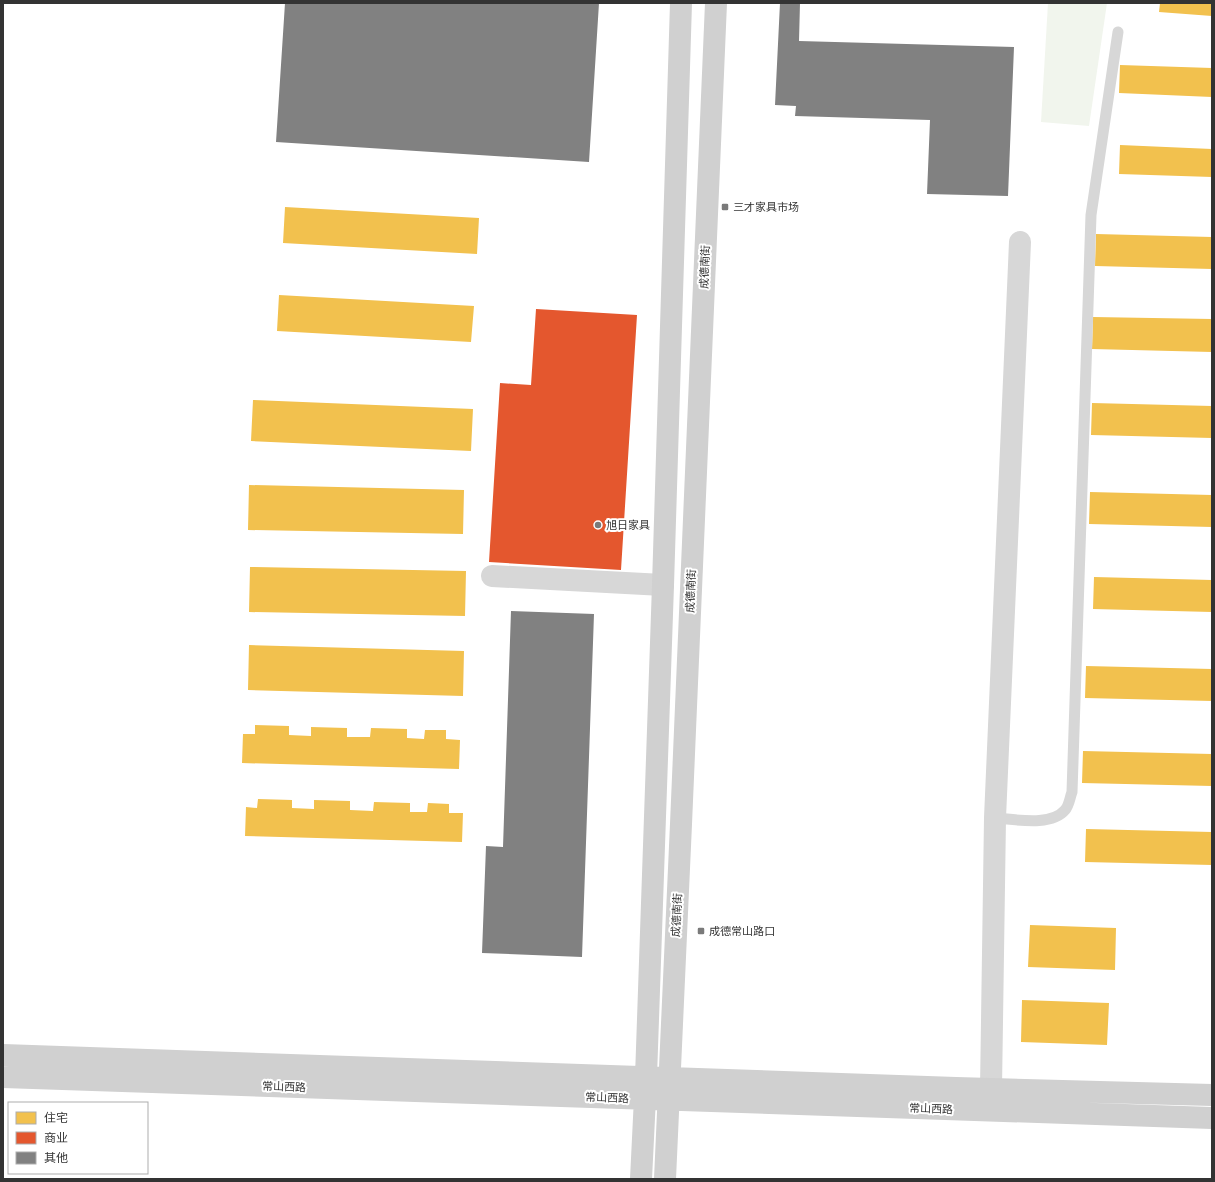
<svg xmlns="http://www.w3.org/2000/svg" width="1215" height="1182" viewBox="0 0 1215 1182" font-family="'Fira Sans Condensed','Noto Sans SC',sans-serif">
  <rect width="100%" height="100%" fill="#fff"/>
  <path fill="#f1f5ed" d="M1048 3H1107L1089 126 1041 122Z"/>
  <path fill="#f2c14e" d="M1160 3H1212V16L1159 12Z
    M1120 65 1212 68V97L1119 93Z
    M1120 145 1212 149V177L1119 174Z
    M285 207 479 218 477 254 283 243Z
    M1096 234 1212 237V269L1095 266Z
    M279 295 474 306 471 342 277 331Z
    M1093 317 1212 319V352L1092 349Z
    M253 400 473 409 471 451 251 441Z
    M1092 403 1212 406V438L1091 435Z
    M249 485 464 490 463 534 248 530Z
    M1090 492 1212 495V527L1089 524Z
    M250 567 466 571 465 616 249 612Z
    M1094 577 1212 580V612L1093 609Z
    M249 645 464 651 463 696 248 690Z
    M1086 666 1212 669V701L1085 698Z
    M255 725 289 726V735L311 736V727L347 728V737H370L371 728 407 729V738L424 739 425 730H446V739L460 740 459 769 242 763 243 734H255Z
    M1083 751 1212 754V786L1082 783Z
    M258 799 292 800V808L314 809V800L350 801V810L373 811 374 802 410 803V812H427L428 803 449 804V813H463L462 842 245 836 246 807 257 808Z
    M1086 829 1212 832V865L1085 862Z
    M1030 925 1116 928 1115 970 1028 967Z
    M1022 1000 1109 1003 1107 1045 1021 1042Z"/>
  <path fill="#e4572e" d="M536 309 637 315 621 570 489 562 500 383 531 385Z"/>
  <path fill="#818181" d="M285 3H599L589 162 276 142Z
    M780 3H800L799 41 1014 47 1008 196 927 194 930 120 795 116 796 106 775 105Z
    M511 611 594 614 582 957 482 953 486 846 503 847Z"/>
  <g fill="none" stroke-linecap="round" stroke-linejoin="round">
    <path stroke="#d7d7d7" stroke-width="11" d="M995 818C1014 819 1051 827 1065 810 1069 806 1070 797 1072 792L1091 215 1118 32"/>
    <path stroke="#d7d7d7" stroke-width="22" d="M492 576 663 585
      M991 1089 995 818 1020 242"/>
    <path stroke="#d0d0d0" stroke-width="22" d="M3 1055 956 1088 1212 1095
      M3 1077 1212 1118
      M641 1179 646 1077 663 585 681 3
      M665 1179 681 824 716 3"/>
  </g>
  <g fill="#7a7a7a" stroke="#fff" stroke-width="1.5">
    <rect x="721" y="203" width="8" height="8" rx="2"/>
    <circle cx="598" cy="525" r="4"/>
    <rect x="697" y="927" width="8" height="8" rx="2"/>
  </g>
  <g text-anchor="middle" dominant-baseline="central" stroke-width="4" stroke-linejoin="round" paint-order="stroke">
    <g font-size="11" fill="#333" stroke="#fff" text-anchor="start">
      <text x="733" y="207">三才家具市场</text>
      <text x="606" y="525">旭日家具</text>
      <text x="709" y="931">成德常山路口</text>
    </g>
    <g font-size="11" fill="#333" stroke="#fff">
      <text transform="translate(705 267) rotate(-88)">成德南街</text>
      <text transform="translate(691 591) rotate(-88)">成德南街</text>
      <text transform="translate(677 915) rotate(-87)">成德南街</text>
      <text transform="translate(284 1087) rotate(2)">常山西路</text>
      <text transform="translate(607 1098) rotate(2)">常山西路</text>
      <text transform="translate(931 1109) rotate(2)">常山西路</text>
    </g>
  </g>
  <rect width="1215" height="1182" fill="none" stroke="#333333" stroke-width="8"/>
  <rect x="8" y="1102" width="140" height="72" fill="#ffffff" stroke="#adadad"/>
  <rect x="16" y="1112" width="20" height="12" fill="#f2c14e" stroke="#adadad"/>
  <text x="44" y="1122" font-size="12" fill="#333333">住宅</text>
  <rect x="16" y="1132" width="20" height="12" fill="#e4572e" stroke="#adadad"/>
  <text x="44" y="1142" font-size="12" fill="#333333">商业</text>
  <rect x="16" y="1152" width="20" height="12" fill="#818181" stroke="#adadad"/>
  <text x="44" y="1162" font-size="12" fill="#333333">其他</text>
</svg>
